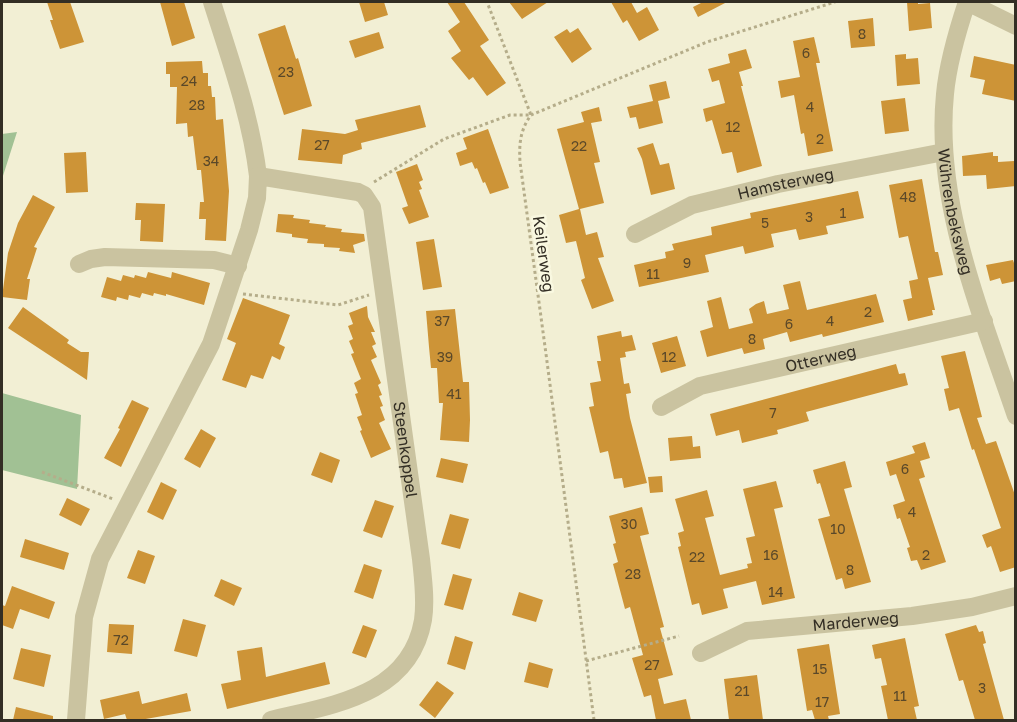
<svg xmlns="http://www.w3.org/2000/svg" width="1017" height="722" viewBox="0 0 1017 722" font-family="'Golos Text',sans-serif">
  <rect width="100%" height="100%" fill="#f2efd4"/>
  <path fill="#a1c194" d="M17 132 2 179V134Z
    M2 393 81 415 77 489 2 470Z"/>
  <path fill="#cd9437" d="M47 2H70L84 42 60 49 50 20H53Z
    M160 2H184L195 38 172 46Z
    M359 2H384L388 15 365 22Z
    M447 2H464L489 40 480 46 506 83 487 96 473 77 469 80 451 58 461 51 448 31 460 22Z
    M509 2H548L522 19Z
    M611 2H631L637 13 647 7 659 30 639 41 627 20 623 23Z
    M703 2H727L698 17 693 7Z
    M907 2H918V4L930 3 932 28 909 31Z
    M873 18 875 46 851 48 848 21Z
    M285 25 296 59 298 58 303 75 312 106 284 115 258 34Z
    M578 28 592 49 572 63 554 37 567 29 570 33Z
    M379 32 384 48 355 58 349 41Z
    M814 37 820 63H816L833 151 808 156 804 133 801 134 794 95 781 98 778 81 800 77 793 41Z
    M746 49 752 68 739 72 743 86H741L762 166 737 173 732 152 722 154 712 120 706 122 703 109 725 103 719 80 712 82 708 69 730 63 728 54Z
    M906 54V59L918 58 920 84 897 86 895 55Z
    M974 56 1016 65V101L982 94 985 80 970 77Z
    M202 61 203 73H208V86H211L212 97H215L216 120 223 119 229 191 226 241 205 240 206 219H199L200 202H204L201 170H197L193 136 188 137 187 123 176 124 177 87H170V74H166V62Z
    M666 81 670 98 658 101 663 123 639 129 636 117 630 118 627 107 653 101 649 85Z
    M905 98 909 131 885 134 881 101Z
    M420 105 426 127 361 143 362 149 343 155 342 164 298 160 302 129 345 134 358 130 355 120Z
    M599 107 602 121 591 123 600 162 594 163 604 203 580 209 586 235 597 232 604 257 598 258 614 301 592 309 581 280 585 278 576 241 566 243 559 215 579 209 557 129 584 122 581 112Z
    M488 129 509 188 490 194 485 182 483 183 477 168 475 169 472 162 460 166 456 153 467 149 463 138Z
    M653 143 660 165 669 163 675 189 651 195 642 159 637 148Z
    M86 152 88 192 66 193 64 153Z
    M993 152V156H998V162L1014 161 1016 186 987 189 986 175 963 176 962 156Z
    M417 164 423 180 419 182 422 189 419 190 429 217 409 224 402 208 408 206 396 172Z
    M922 179 935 252H938L943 275 928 278 935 310H932L933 315 908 321 903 300 912 298 909 281 918 279 908 236 899 238 889 185Z
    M858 191 864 218 826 226 828 234 799 240 796 229 771 234 774 247 745 254 743 246 705 255 709 272 639 287 634 265 666 258 665 252 674 250 672 244 712 235 711 227 751 218 750 213Z
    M33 195 55 207 34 247 37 248 27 279H30L27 300 2 297 8 253 18 223Z
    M136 203 165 204 163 242 140 241 141 220H135Z
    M278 214 294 215 293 218 310 220 309 223 326 225 325 227 342 229 341 232 364 234 365 241 353 245 355 253 339 251 340 248 324 247V244L307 243 308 239 292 237V234L276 232Z
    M434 239 442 287 423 290 416 242Z
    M1013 260 1014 263H1016V281L1002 284 1000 278 990 281 986 265Z
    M148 272 171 278 172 272 210 283 204 305 166 294V296L154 293 153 296 142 293 140 298 129 295 128 300 117 297 116 301 101 297 107 277 121 281 123 275 134 278 135 275 146 278Z
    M800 281 807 310 876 294 884 322 823 337 822 334 790 342 787 332 763 339 765 349 744 354 742 348 707 357 700 331 713 327 707 301 721 297 729 329 753 323 749 309 756 304 764 301 767 314 789 309 783 285Z
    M243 298 290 315 279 344 285 347 280 360 272 356 263 379 251 375 246 388 222 380 236 343 227 339Z
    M367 306 368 317 375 332H371L376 344 372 346 377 357 371 360 381 383 378 385 382 395 379 396 383 406 380 407 385 420 379 423 391 449 371 458 360 431 362 430 357 417 362 415 355 394 358 393 354 383 361 379 351 354 354 353 349 341 353 339 348 326 353 324 349 313Z
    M23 307 69 340 67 343 81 352H89L87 380 8 328Z
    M455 309 463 382H469L470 420 469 442 440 440 443 403H439L437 368H431L429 347 426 311Z
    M621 331 622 337 632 335 636 350 625 352 626 357 620 358 624 384 629 383 631 393 626 394 630 418 647 483 624 488 622 478 614 479 608 451 600 453 589 407 594 406 590 383 601 381 597 361H601L597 336Z
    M677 336 686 366 661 373 652 343Z
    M965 351 982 417 977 418 986 444 996 441 1016 498V567L1000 572 991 546 987 548 982 535 1001 528 974 449 972 450 959 408 949 411 944 389 949 388 941 356Z
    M896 364 899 374 905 373 908 385 806 412 809 421 777 430 778 434 742 443 739 430 716 436 710 414Z
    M132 400 149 408 121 467 104 458 120 429 118 428Z
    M201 429 216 438 200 468 184 459Z
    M692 436 693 447 700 446 701 458 670 461 668 438Z
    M925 442 930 458 920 461 925 477 919 479 946 562 921 570 917 560 911 561 907 548 910 547 900 518 897 519 893 505 905 501 896 474 890 476 886 462 915 453 912 446Z
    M320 452 340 460 332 483 311 475Z
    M441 458 468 464 463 483 436 477Z
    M845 461 852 487 844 489 871 582 845 589 842 578 836 580 818 519 830 516 820 483 817 484 813 470Z
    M662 476 663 492 650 493 648 477Z
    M776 481 783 507 774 509 795 598 762 605 756 581 723 589 728 608 702 615 699 603 692 605 678 547 681 546 678 533 684 531 675 499 707 490 714 516 705 518 720 575 748 568 747 564 752 563 746 538 755 536 743 489Z
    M161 482 177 490 163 520 147 512Z
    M67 498 90 509 81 526 59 515Z
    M375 500 394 506 382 538 363 531Z
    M642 507 649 534 640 536 664 627 660 628 673 675 658 679 664 704 686 699 691 720H656L651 695 644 697 632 658 643 655 630 607 625 609 613 564 618 562 613 544 616 543 609 516Z
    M450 514 469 519 460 549 441 544Z
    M25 539 69 553 64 570 20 557Z
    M138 550 155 556 145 584 127 578Z
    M364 564 382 570 373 599 354 592Z
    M453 574 472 579 463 610 444 605Z
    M221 579 242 588 234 606 214 596Z
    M12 586 55 602 49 619 20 609 13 629 2 625V605L5 606Z
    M519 592 543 600 536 622 512 615Z
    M183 619 206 625 197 657 174 651Z
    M109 624 134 625 132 654 107 652Z
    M363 625 377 630 366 658 352 653Z
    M976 625 979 632 983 631 986 643 983 644 1004 720H975L963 680 959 681 945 634Z
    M455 636 473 642 465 670 447 664Z
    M905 638 919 706 914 707 917 720H888L881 686 887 685 881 658 875 659 872 645Z
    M829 644 840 714 828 716 829 720H815L812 710 807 711 797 649Z
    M262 647 266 677 325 662 330 684 227 709 221 684 241 680 237 651Z
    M21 648 51 655 44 687 13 679Z
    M529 662 553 669 548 688 524 682Z
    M757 675 763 720H729L724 679Z
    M437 681 454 693 435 718 419 705Z
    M139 691 142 704 187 693 191 711 140 720H127L125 714 104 719 100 700Z
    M16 707 53 716V720H13Z"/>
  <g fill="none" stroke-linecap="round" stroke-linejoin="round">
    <path stroke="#b5ad8a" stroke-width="3" stroke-dasharray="3 3" stroke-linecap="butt" d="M374 182 444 139 510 115H531L487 2
      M243 294 338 305 369 295
      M42 472 113 499
      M586 661 679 636
      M594 720 546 354 520 162C519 144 520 130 531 115L707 42 835 2"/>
    <g stroke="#cac3a0" stroke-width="18">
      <path d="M212 2C230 59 251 117 258 176"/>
      <path id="s1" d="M1016 26 967 2C957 32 948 62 945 94 934 203 982 315 1016 416"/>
      <path id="s2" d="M635 234 692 205 778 184 944 152"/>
      <path d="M79 264 91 259 105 257 214 260 238 266"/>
      <path id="s3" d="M661 407 700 386 984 321"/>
      <path id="s4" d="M701 653 747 631 912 616 972 607 1016 596"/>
      <path id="s5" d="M76 720 84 617 100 559 211 344 249 230 257 198 258 176 358 192 364 195 372 207 421 559C423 579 426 600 423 620 410 696 331 705 271 720"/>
    </g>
  </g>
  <g text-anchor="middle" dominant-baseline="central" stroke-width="5" stroke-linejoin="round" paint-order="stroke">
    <g font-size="14" fill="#5a4829">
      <text x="862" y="33">8</text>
      <text x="806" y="52">6</text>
      <text x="286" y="71">23</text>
      <text x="189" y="80">24</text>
      <text x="197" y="104">28</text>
      <text x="810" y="106">4</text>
      <text x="733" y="126">12</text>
      <text x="820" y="138">2</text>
      <text x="322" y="144">27</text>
      <text x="579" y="145">22</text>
      <text x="211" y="160">34</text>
      <text x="908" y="196">48</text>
      <text x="843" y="212">1</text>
      <text x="809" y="216">3</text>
      <text x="765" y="222">5</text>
      <text x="687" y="262">9</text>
      <text x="653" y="273">11</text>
      <text x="868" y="311">2</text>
      <text x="442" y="320">37</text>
      <text x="830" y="320">4</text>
      <text x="789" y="323">6</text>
      <text x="752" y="338">8</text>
      <text x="445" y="356">39</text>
      <text x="669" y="356">12</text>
      <text x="454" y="393">41</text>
      <text x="773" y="412">7</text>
      <text x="905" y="468">6</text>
      <text x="912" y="511">4</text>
      <text x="629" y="523">30</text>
      <text x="838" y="528">10</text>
      <text x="771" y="554">16</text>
      <text x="926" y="554">2</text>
      <text x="697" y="556">22</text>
      <text x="850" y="569">8</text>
      <text x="633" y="573">28</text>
      <text x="776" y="591">14</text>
      <text x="121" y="639">72</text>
      <text x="652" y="664">27</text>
      <text x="820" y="668">15</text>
      <text x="982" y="687">3</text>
      <text x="742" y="690">21</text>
      <text x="900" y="695">11</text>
      <text x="822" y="701">17</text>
    </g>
    <g font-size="16" fill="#332e24" stroke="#f9f8e0">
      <text stroke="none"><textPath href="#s2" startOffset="160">Hamsterweg</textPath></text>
      <text stroke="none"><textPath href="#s1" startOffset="268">Wührenbeksweg</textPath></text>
      <text transform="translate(544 254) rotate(82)">Keilerweg</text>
      <text stroke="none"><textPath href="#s3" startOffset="168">Otterweg</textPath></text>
      <text stroke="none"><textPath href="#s5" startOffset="948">Steenkoppel</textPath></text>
      <text stroke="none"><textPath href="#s4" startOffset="160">Marderweg</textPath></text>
    </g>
  </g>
  <rect width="1017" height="722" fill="none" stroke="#332e24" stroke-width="6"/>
</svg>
